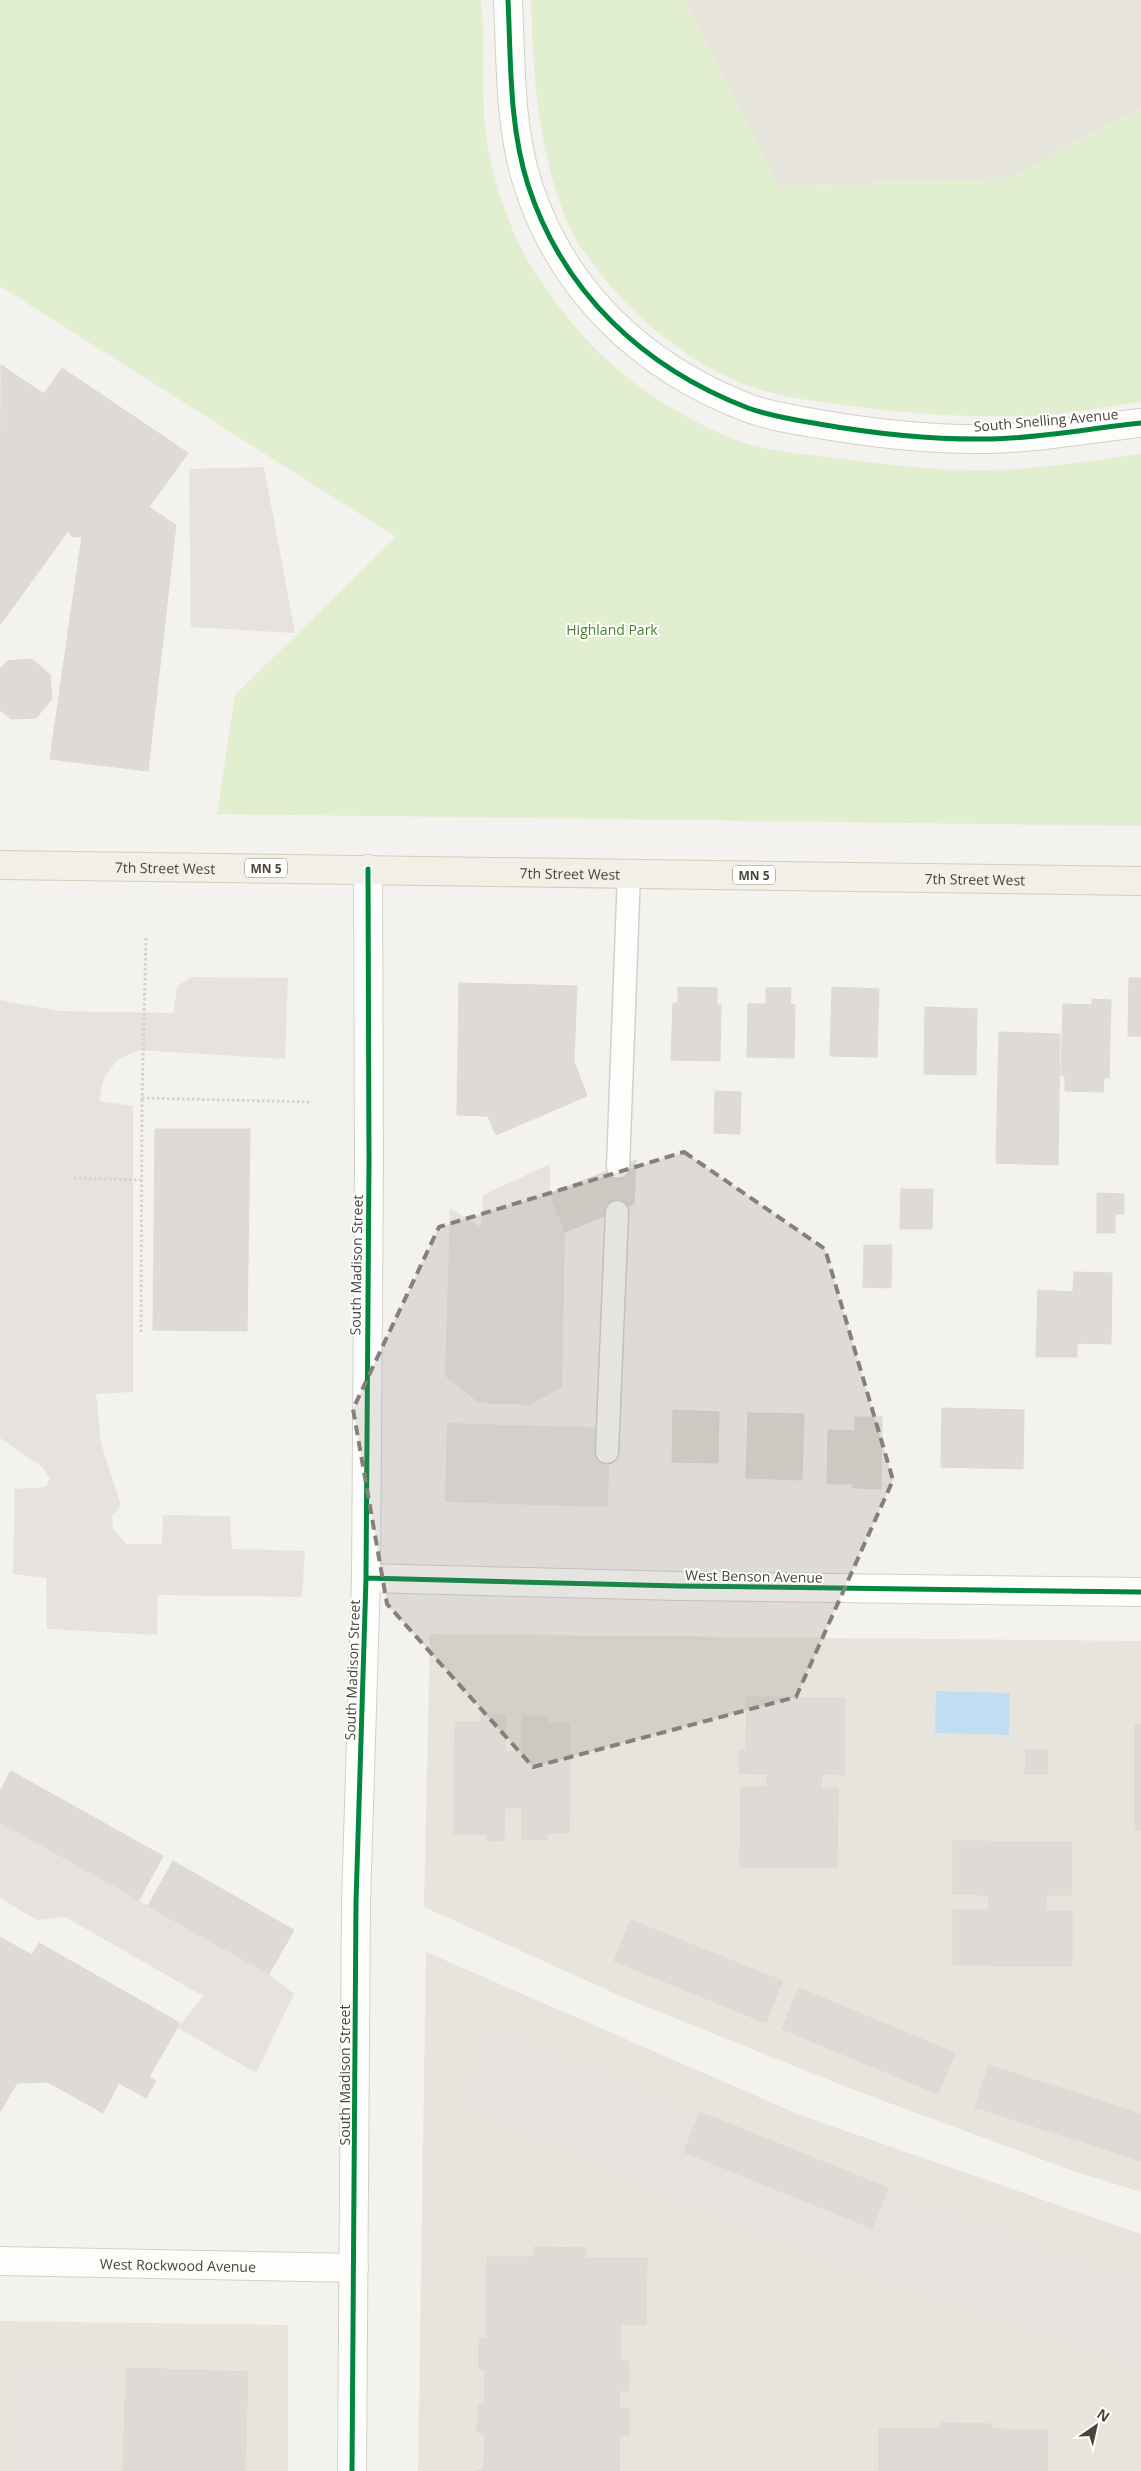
<svg xmlns="http://www.w3.org/2000/svg" width="1141" height="2471" viewBox="0 0 1141 2471" font-family="'Open Sans',sans-serif">
  <rect width="100%" height="100%" fill="#f4f2ee"/>
  <path fill="#e7e4dc" d="M684 0H1141V109L1007 178 780 186Z
    M430 1634 1141 1641V2192L1076 2172 846 2087 627 1999 424 1907Z
    M426 1952 800 2115 1141 2234V2471H418Z
    M0 2321 288 2325V2471H0Z"/>
  <path fill="#e1eecf" d="M0 0H481C485 38 482 77 484 115 486 150 497 190 510 223 522 256 543 285 564 313 608 370 665 410 731 438 762 451 802 454 835 458 884 464 934 471 983 470 1036 470 1089 461 1141 454V826L217 814 235 695 396 537 0 286Z
    M531 0H684L780 186 1007 178 1141 109V402C1105 407 1068 414 1032 416 969 418 907 414 844 405 816 401 785 398 758 389 708 373 664 341 627 304 606 282 577 248 566 219 538 149 533 75 531 0Z"/>
  <path fill="#e6e3df" d="M264 467 295 633 191 627 189 469Z
    M192 977 288 978 285 1059 138 1050 117 1060 104 1078 99 1101 133 1106V1392L96 1394 101 1443 121 1506 112 1516 113 1529 126 1544H162L163 1515 230 1516 232 1549 305 1551 302 1597 158 1595 157 1635 47 1629 46 1578 13 1574 15 1489 46 1487 50 1478 42 1467 0 1438V1000L59 1011 174 1013 177 986Z
    M550 1164V1193L565 1232 562 1387 530 1405 479 1403 445 1376 450 1208 481 1227 483 1195Z
    M447 1423 610 1428 608 1507 445 1502Z
    M0 1822 269 1974 294 1994 256 2073 178 2028 203 1996 65 1917 37 1920 0 1898Z
    M489 2026 700 2112 684 2152 872 2228 888 2188 1098 2266 1141 2280V2366L1077 2347 858 2272 667 2195 468 2108 474 2051Z
    M22 2365 116 2369 112 2471H18Z"/>
  <path fill="#c0ddf1" d="M936 1691 1010 1693 1009 1735 935 1733Z"/>
  <path fill="#dedbd6" stroke="#dcd9d4" d="M1 365 44 394 62 368 188 453 149 507 176 525 148 771 50 759 82 536 73 537 68 531 0 625Z
    M32 659 50 675 52 699 36 718 11 719 0 710V669L7 661Z
    M1129 978H1141V1036H1128Z
    M459 983 577 986 574 1061 587 1096 496 1135 488 1116 457 1115Z
    M678 987 717 988V1005H721L720 1061 671 1060 673 1003H678Z
    M832 987 879 989 877 1057 830 1056Z
    M766 988H791L790 1004 795 1005 794 1058 747 1057 748 1004H766Z
    M1092 999 1111 1000 1109 1078H1104L1103 1092 1065 1091V1076H1061L1063 1004 1092 1005Z
    M925 1007 977 1009 976 1075 924 1074Z
    M999 1032 1060 1034 1058 1165 996 1163Z
    M715 1091 741 1092 740 1134 714 1133Z
    M155 1129H250L247 1331 153 1330Z
    M636 1160 634 1204 565 1232 550 1193Z
    M901 1189H933L932 1229H900Z
    M1097 1193 1124 1194V1214H1115V1233H1097Z
    M864 1245H892L891 1288 863 1287Z
    M1074 1272 1112 1273 1111 1344 1077 1343V1357H1036L1038 1290 1073 1292Z
    M942 1408 1024 1410 1023 1469 941 1467Z
    M673 1410 719 1412 718 1463 672 1462Z
    M748 1413 804 1414 802 1480 746 1478Z
    M855 1417H882L881 1489 853 1488V1484H827L828 1430 855 1431Z
    M747 1697 845 1698 844 1775 822 1774 821 1788H838L837 1868 740 1867 741 1787H767V1774L739 1773V1750H746Z
    M481 1715H506V1751L522 1752 523 1716H547V1723H570L569 1833H547V1840H522V1808H505L504 1840 487 1841V1834H454L455 1722H480Z
    M1135 1724H1141V1830H1135Z
    M1026 1750H1048L1047 1774H1025Z
    M11 1771 163 1856 139 1900 0 1822V1791Z
    M953 1841 1072 1842 1071 1895H1046V1911H1072V1966L953 1965V1910H989V1895L953 1894Z
    M173 1861 294 1930 269 1974 148 1906Z
    M631 1920 782 1981 766 2023 614 1961Z
    M0 1937 32 1955 39 1943 180 2023 149 2077 156 2081 146 2098 119 2083 103 2113 48 2082 17 2083 0 2112Z
    M799 1988 955 2053 938 2094 782 2029Z
    M989 2065 1141 2114V2161L975 2107Z
    M700 2112 888 2188 872 2228 684 2152Z
    M534 2247 586 2248V2258H647L646 2325 621 2324 620 2361H629V2391L620 2390 619 2408H629V2435H619V2471H476L484 2470 485 2433 477 2432 478 2405H485V2369H479V2338H486L487 2257H534Z
    M126 2368 248 2372 245 2471H123Z
    M941 2423 991 2424V2429L1048 2430 1047 2471H879V2429L941 2428Z"/>
  <g fill="none" stroke-linecap="round" stroke-linejoin="round">
    <defs>
      <path id="lane" d="M618 1167 629 873
        M607 1452 617 1212"/>
      <g id="street">
        <path d="M508 0C511 62 509 126 528 185 563 293 644 368 748 408 770 416 795 420 819 424 876 434 933 440 991 439 1041 438 1092 428 1141 423"/>
        <path d="M366 1578 679 1586 1141 1592"/>
        <path id="s1" d="M0 2261 354 2268"/>
        <path d="M352 2471 356 1902 366 1578 369 1161 368 869"/>
      </g>
      <g id="primary">
        <path id="s2" d="M0 865 1141 881"/>
      </g>
    </defs>
    <use href="#lane" stroke="#d2d0cb" stroke-width="25"/>
    <use href="#street" stroke="#d2d0cb" stroke-width="30"/>
    <use href="#primary" stroke="#d6cebb" stroke-width="30"/>
    <path stroke="#d3d2cc" stroke-width="3" stroke-dasharray="2.5 2.5" stroke-linecap="butt" d="M146 938 142 1098 312 1102
      M74 1178 142 1180
      M141 1332 142 1098"/>
    <use href="#lane" stroke="#fdfdfc" stroke-width="22"/>
    <use href="#street" stroke="#fdfdfc" stroke-width="28"/>
    <use href="#primary" stroke="#f2efe6" stroke-width="28"/>
    <defs>
      <path id="cycleway" d="M508 0C511 62 509 126 528 185 563 293 644 368 748 408 770 416 795 420 819 424 876 434 933 440 991 439 1041 438 1092 428 1141 423
        M366 1578 679 1586 1141 1592
        M352 2471 356 1902 366 1578 369 1161 368 869"/>
    </defs>
    <use href="#cycleway" stroke="#fff" stroke-width="8"/>
    <use href="#cycleway" stroke="#00873e" stroke-width="5"/>
  </g>
  <path fill="#868178" fill-opacity="0.2" stroke="#868178" stroke-width="4" stroke-dasharray="10 6" stroke-linejoin="round" d="M684 1152 825 1249 893 1480 796 1697 533 1767 387 1604 353 1409 439 1227Z"/>
  <g text-anchor="middle" dominant-baseline="central" stroke-width="4" stroke-linejoin="round" paint-order="stroke">
    <g fill="#fff" stroke="#817c74" stroke-width="1">
      <rect x="245" y="858.5" width="42" height="19" rx="4"/>
      <rect x="733" y="865.5" width="42" height="19" rx="4"/>
    </g>
    <g font-size="12" font-weight="bold" fill="#4b4439">
      <text x="266" y="868">MN 5</text>
      <text x="754" y="875">MN 5</text>
    </g>
    <g font-size="14" fill="#4b4439" stroke="#fff">
      <text transform="translate(1046 420) rotate(-5)">South Snelling Avenue</text>
      <text stroke="none"><textPath href="#s2" startOffset="165">7th Street West</textPath></text>
      <text stroke="none"><textPath href="#s2" startOffset="570">7th Street West</textPath></text>
      <text stroke="none"><textPath href="#s2" startOffset="975">7th Street West</textPath></text>
      <text transform="translate(356 1265) rotate(-89)">South Madison Street</text>
      <text transform="translate(754 1576) rotate(1)">West Benson Avenue</text>
      <text transform="translate(352 1670) rotate(-88)">South Madison Street</text>
      <text transform="translate(344 2075) rotate(-90)">South Madison Street</text>
      <text stroke="none"><textPath href="#s1" startOffset="178">West Rockwood Avenue</textPath></text>
    </g>
    <g font-size="14" fill="#4a7f2a" stroke="#fff">
      <text x="612" y="629">Highland Park</text>
    </g>
  </g>
  <g transform="translate(1096 2426) rotate(34)" stroke="#ffffff" stroke-width="4" paint-order="stroke">
  <path d="M0-4L9 19L0 12L-9 19Z" fill="#4b4439"/>
  <text y="-8" font-size="14" font-weight="bold" text-anchor="middle" fill="#4b4439">N</text>
  </g>
</svg>
